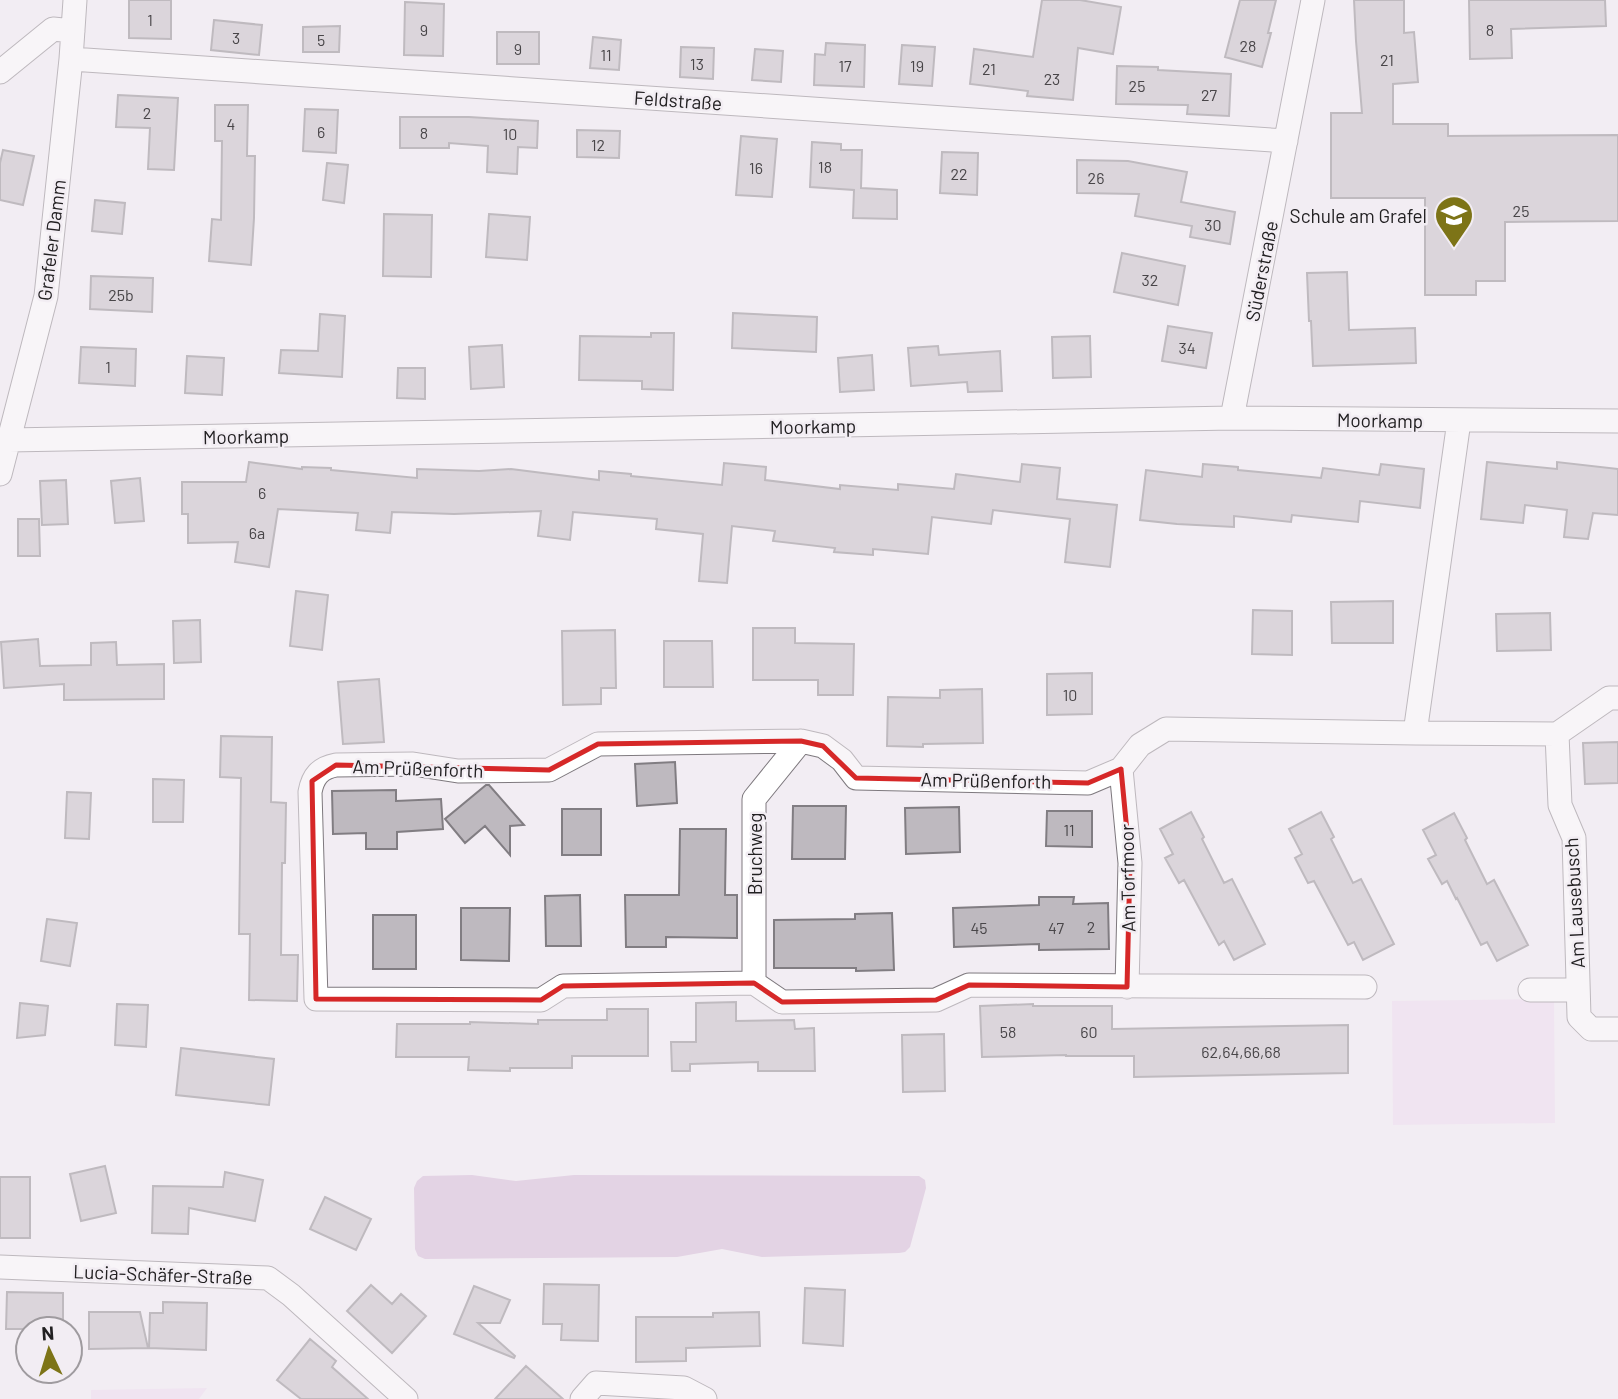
<svg xmlns="http://www.w3.org/2000/svg" width="1618" height="1399" viewBox="0 0 1618 1399" font-family="Barlow,sans-serif">
  <rect width="100%" height="100%" fill="#f2edf3"/>
  <path fill="#eddaef" d="M1554 999 1555 1123 1393 1125 1392 1001Z
    M207 1388 199 1399H91V1390Z"/>
  <path fill="#d0b3d3" d="M472 1175 516 1181 574 1175 919 1176 925 1180 926 1188 910 1247 905 1252 899 1253 762 1257 722 1249 677 1257 425 1259 418 1256 415 1249 414 1188 417 1181 423 1176Z"/>
  <path fill="#beb9bf" stroke="#817d82" stroke-width="2" d="M129 0H171V39L129 38Z
    M1042 0H1080L1121 7 1113 54 1078 48 1073 100 1027 96 1028 91 970 84 974 49 1033 57Z
    M1240 0H1276L1268 33H1271L1262 67 1225 57Z
    M1354 0H1404V33L1414 32 1418 82 1393 84V124H1448V136L1618 135V221L1505 222V281H1476V295H1425V198H1331V113H1362L1356 41Z
    M1469 0H1605L1606 26 1511 29 1512 58 1470 59Z
    M405 2 444 4 443 56 404 55Z
    M214 20 262 25 259 55 211 50Z
    M340 26 339 52H303V27Z
    M497 32H539V64H497Z
    M593 37 621 40 619 70 590 68Z
    M826 43 865 45 864 87 814 85 815 54 825 55Z
    M902 45 935 47 932 86 899 84Z
    M681 47 714 48 713 79 680 77Z
    M755 49 783 51 781 82 752 80Z
    M1117 66 1158 67V70L1231 74 1229 116 1187 114 1188 105 1116 104Z
    M118 95 178 98 174 170 148 169 150 128 116 127Z
    M215 105H248L247 156H255L254 218 251 265 209 261 212 219 221 220 222 141H215Z
    M305 109 338 110 336 153 303 151Z
    M400 117H469L538 121 537 148 518 147 517 174 487 172 488 146 449 143V148H400Z
    M577 130 620 131 619 158 577 157Z
    M741 136 777 139 772 197 736 195Z
    M812 142 841 144V150H862L861 188 897 190V219L853 218 854 190 810 187Z
    M3 150 34 156 23 205 0 200V163Z
    M942 152 978 153 977 195 940 193Z
    M1077 160 1128 161 1187 172 1181 202 1235 212 1230 244 1190 237 1192 226 1135 216 1139 194 1077 193Z
    M327 163 348 165 344 203 323 200Z
    M95 200 125 203 122 234 92 231Z
    M384 214 432 215 431 277 383 276Z
    M489 214 530 217 527 260 486 257Z
    M1122 253 1185 266 1178 305 1114 292Z
    M1347 272 1349 330 1415 328 1416 363 1313 366 1311 321H1309L1307 273Z
    M91 276 153 278 152 312 90 309Z
    M733 313 817 317 816 352 732 348Z
    M320 314 345 316 342 377 279 373 281 350 318 351Z
    M1168 326 1212 333 1206 368 1162 361Z
    M651 333H674L673 390 642 389V381L579 380 580 336 651 337Z
    M1090 336 1091 377 1053 378 1052 337Z
    M502 345 504 387 471 389 469 347Z
    M938 346 939 355 1000 351 1002 391 968 392 967 382 911 386 908 348Z
    M81 347 136 349 135 386 79 383Z
    M872 355 874 390 840 392 838 358Z
    M187 356 224 358 222 395 185 393Z
    M398 368H425V399L397 398Z
    M249 462 302 469V467L331 468V470L417 478V469L479 471 511 469 599 480V471L631 474V476L722 485 724 463 766 467 765 480 840 489V485L898 490V484L954 489 956 474 1020 482 1022 464 1060 468 1057 499 1117 505 1110 567 1065 562 1070 519 993 510 991 524 932 517 928 554 873 549V555L834 552 835 548 773 541 775 531 732 526 727 583 699 581 703 534 656 529 657 519 573 512 570 540 538 536 541 511 454 514 392 512 390 533 356 530 358 513 278 509 269 567 235 562 238 542 188 543V514H182V482H246Z
    M1487 462 1557 469V462L1618 469V515L1593 513 1588 539 1564 537 1567 510 1525 505 1523 523 1481 519Z
    M1203 464 1238 467V470L1321 478 1323 468 1379 475 1381 464 1424 469 1420 508 1360 501 1358 522 1292 515 1291 522 1234 516V527L1177 524 1140 520 1146 470 1202 477Z
    M140 478 144 521 115 523 111 481Z
    M66 480 68 524 42 525 40 481Z
    M18 519H39L40 556H18Z
    M296 591 328 595 322 650 290 646Z
    M1393 601V643H1332L1331 602Z
    M1253 610 1292 611V655L1252 654Z
    M1550 613 1551 650 1497 651 1496 614Z
    M200 620 201 662 174 663 173 621Z
    M753 628H795V643L854 644 853 695H818V680H753Z
    M615 630 616 688H601V704L563 705 562 631Z
    M38 639 40 666 91 665V643L116 642 117 665 164 664V699L64 700V684L4 688 1 642Z
    M664 641H712L713 687H664Z
    M1092 673V714L1047 715V674Z
    M379 679 384 742 343 744 338 682Z
    M982 689 983 743 923 744V747L887 746 888 697 940 698V690Z
    M221 736 272 737 271 802 286 803 285 863H282L281 955H298L297 1001 249 1000 250 934H239L241 778 220 777Z
    M1618 742V783L1585 784 1583 743Z
    M675 762 677 803 637 806 635 764Z
    M153 779 184 780 183 822H153Z
    M486 785H489L524 825 510 826V855L485 826 465 843 445 819Z
    M396 790V801L441 799 443 829 397 832V849H366V833L333 834 332 791Z
    M67 792 91 793 89 839 65 838Z
    M793 806H846L845 859H792Z
    M959 807 960 852 906 854 905 808Z
    M562 809H601V855H562Z
    M1047 811H1092V847L1046 846Z
    M1191 812 1204 837 1202 839 1224 883 1232 879 1265 944 1234 960 1224 941 1219 945 1184 880 1179 883 1165 858 1173 854 1160 829Z
    M1321 812 1334 837 1331 839 1353 883 1361 879 1394 944 1363 960 1354 942 1348 945 1314 881 1308 883 1295 858 1302 854 1289 829Z
    M1454 813 1467 838 1465 840 1487 884 1494 880 1528 945 1497 961 1487 942 1481 945 1457 898 1456 899 1447 881 1442 884 1428 859 1436 855 1423 830Z
    M680 829H726L725 895H737V938L666 937V947H626L625 895H679Z
    M580 895 581 946H546L545 896Z
    M1039 897H1074L1073 904 1108 903 1109 949 1039 950V944L954 947 953 908 1039 905Z
    M461 908H510L509 961 461 960Z
    M892 913 894 970 856 971V968H774V920L855 919V914Z
    M373 915H416V969H373Z
    M47 919 77 923 70 966 41 961Z
    M736 1002V1021L794 1020 795 1029 814 1028 815 1071H758V1062L690 1064V1071H672L671 1042H696V1003Z
    M20 1003 48 1006 45 1035 17 1038Z
    M117 1004 148 1005 146 1047 115 1045Z
    M1033 1004V1006H1112V1029L1348 1025V1073L1134 1077V1056H1066V1055L982 1057 980 1006Z
    M607 1009H648V1056H572V1068H510V1071L468 1070 469 1057H396L397 1024H470V1022L538 1024V1020H607Z
    M944 1034 945 1091 903 1092 902 1035Z
    M181 1048 274 1059 269 1105 176 1095Z
    M105 1166 116 1213 81 1221 70 1174Z
    M225 1172 263 1180 255 1221 189 1208 188 1234 152 1233 153 1186 223 1187Z
    M0 1177H30V1238H0Z
    M325 1197 371 1219 356 1250 310 1229Z
    M544 1284 599 1285 598 1341 561 1340 562 1324H543Z
    M371 1285 392 1304 401 1294 426 1316 392 1353 347 1311Z
    M474 1286 510 1300 500 1323H478L515 1356 514 1358 454 1334Z
    M805 1288 845 1290 843 1346 803 1343Z
    M7 1292 63 1293V1329H6Z
    M163 1302 207 1303 206 1350 149 1348 150 1313H163Z
    M89 1312H140L148 1348 89 1349Z
    M759 1312 760 1346 686 1348V1361L636 1362V1317H713V1313Z
    M310 1339 336 1361 332 1367 368 1399H301L277 1380Z
    M526 1366 563 1399H495Z"/>
  <g fill="none" stroke-linecap="round" stroke-linejoin="round">
    <defs>
      <path id="street" d="M71 59 1286 141
        M0 72 53 29 73 31
        M1232 418 1313 0
        M9 440 1232 418 1618 421
        M0 474 46 296 71 59 75 0
        M1415 733 1557 734 1609 698H1618
        M1557 734 1560 805 1574 838 1579 1017 1591 1029H1618
        M1121 769 1130 863 1127 987
        M754 983V799L801 741
        M1365 987 969 985 936 1000 782 1002 754 983 563 986 541 1000 316 999 310 792C313 776 320 768 336 765L413 764 458 771 549 770 598 744 801 741 823 746 842 760 856 778 1088 783 1121 769 1140 745 1166 729 1415 733 1459 421
        M1530 990H1578
        M0 1267 268 1278 291 1295 406 1399
        M582 1399 596 1383 684 1388 705 1399"/>
    </defs>
    <use href="#street" stroke="#7e797e" stroke-width="25"/>
    <use href="#street" stroke="#fff" stroke-width="23"/>
  </g>
  <path d="M0 0H1618V1399H0ZM801 741 823 746 856 778 1088 783 1121 769 1130 863 1127 987 969 985 936 1000 782 1002 754 983 563 986 541 1000 316 999 312 781 336 765 549 770 598 744Z" fill="#f2edf3" fill-opacity=".55" fill-rule="evenodd"/>
  <path fill="none" stroke="#d62828" stroke-width="5" stroke-linejoin="round" d="M801 741 823 746 856 778 1088 783 1121 769 1130 863 1127 987 969 985 936 1000 782 1002 754 983 563 986 541 1000 316 999 312 781 336 765 549 770 598 744Z"/>
  <defs>
    <symbol id="school-pin" viewBox="-11 -11 22 30"><path d="M0 17L-7.5 6A9.5 9.5 0 1 1 7.5 6Z" fill="#7d7417" stroke="#f2edf3"/><path d="M0-5L7-2L0 1L-7-2ZM-4 1L0 2.5L4 1V4Q0 6-4 4Z" fill="#fff"/></symbol>
  </defs>
  <g fill-rule="evenodd">
    <use href="#school-pin" x="1432" y="193" width="44" height="60"/>
  </g>
  <g text-anchor="middle" dominant-baseline="central" stroke-width="5" stroke-linejoin="round" paint-order="stroke">
    <g font-size="16" fill="#494649">
      <text x="150" y="19">1</text>
      <text x="424" y="29">9</text>
      <text x="1490" y="29">8</text>
      <text x="236" y="37">3</text>
      <text x="321" y="39">5</text>
      <text x="1248" y="45">28</text>
      <text x="518" y="48">9</text>
      <text x="606" y="54">11</text>
      <text x="1387" y="59">21</text>
      <text x="697" y="63">13</text>
      <text x="845" y="65">17</text>
      <text x="917" y="65">19</text>
      <text x="989" y="68">21</text>
      <text x="1052" y="78">23</text>
      <text x="1137" y="85">25</text>
      <text x="1209" y="94">27</text>
      <text x="147" y="112">2</text>
      <text x="231" y="123">4</text>
      <text x="321" y="131">6</text>
      <text x="424" y="132">8</text>
      <text x="510" y="133">10</text>
      <text x="598" y="144">12</text>
      <text x="825" y="166">18</text>
      <text x="756" y="167">16</text>
      <text x="959" y="173">22</text>
      <text x="1096" y="177">26</text>
      <text x="1521" y="210">25</text>
      <text x="1213" y="224">30</text>
      <text x="1150" y="279">32</text>
      <text x="121" y="294">25b</text>
      <text x="1187" y="347">34</text>
      <text x="108" y="366">1</text>
      <text x="262" y="492">6</text>
      <text x="257" y="532">6a</text>
      <text x="1070" y="694">10</text>
      <text x="1069" y="829">11</text>
      <text x="1091" y="926">2</text>
      <text x="979" y="927">45</text>
      <text x="1056" y="927">47</text>
      <text x="1008" y="1031">58</text>
      <text x="1089" y="1031">60</text>
      <text x="1241" y="1051">62,64,66,68</text>
    </g>
    <g font-size="19" fill="#222022" stroke="#f2edf3">
      <text transform="translate(678 100) rotate(4)">Feldstraße</text>
      <text transform="translate(51 240) rotate(-83)">Grafeler Damm</text>
      <text transform="translate(1261 271) rotate(-79)">Süderstraße</text>
      <text transform="translate(1380 420) rotate(1)">Moorkamp</text>
      <text transform="translate(813 426) rotate(-1)">Moorkamp</text>
      <text transform="translate(246 436) rotate(-1)">Moorkamp</text>
      <text transform="translate(418 768) rotate(2)">Am Prüßenforth</text>
      <text transform="translate(986 780) rotate(1)">Am Prüßenforth</text>
      <text transform="translate(754 854) rotate(-90)">Bruchweg</text>
      <text transform="translate(1127 878) rotate(-91)">Am Torfmoor</text>
      <text transform="translate(1574 903) rotate(-93)">Am Lausebusch</text>
      <text transform="translate(163 1274) rotate(2)">Lucia-Schäfer-Straße</text>
    </g>
    <g font-size="19" fill="#222022" stroke="#f2edf3" text-anchor="end">
      <text x="1427" y="215">Schule am Grafel</text>
    </g>
  </g>
  <g transform="translate(49 1350) rotate(356)"><circle r="33" fill="#f2edf3" stroke="#9f9b9f" stroke-width="2"/>
  <path d="M0-5L12 26L0 18L-12 26Z" fill="#7d7417"/>
  <text y="-10" font-size="19" font-weight="bold" text-anchor="middle" fill="#222022">N</text>
  </g>
</svg>
